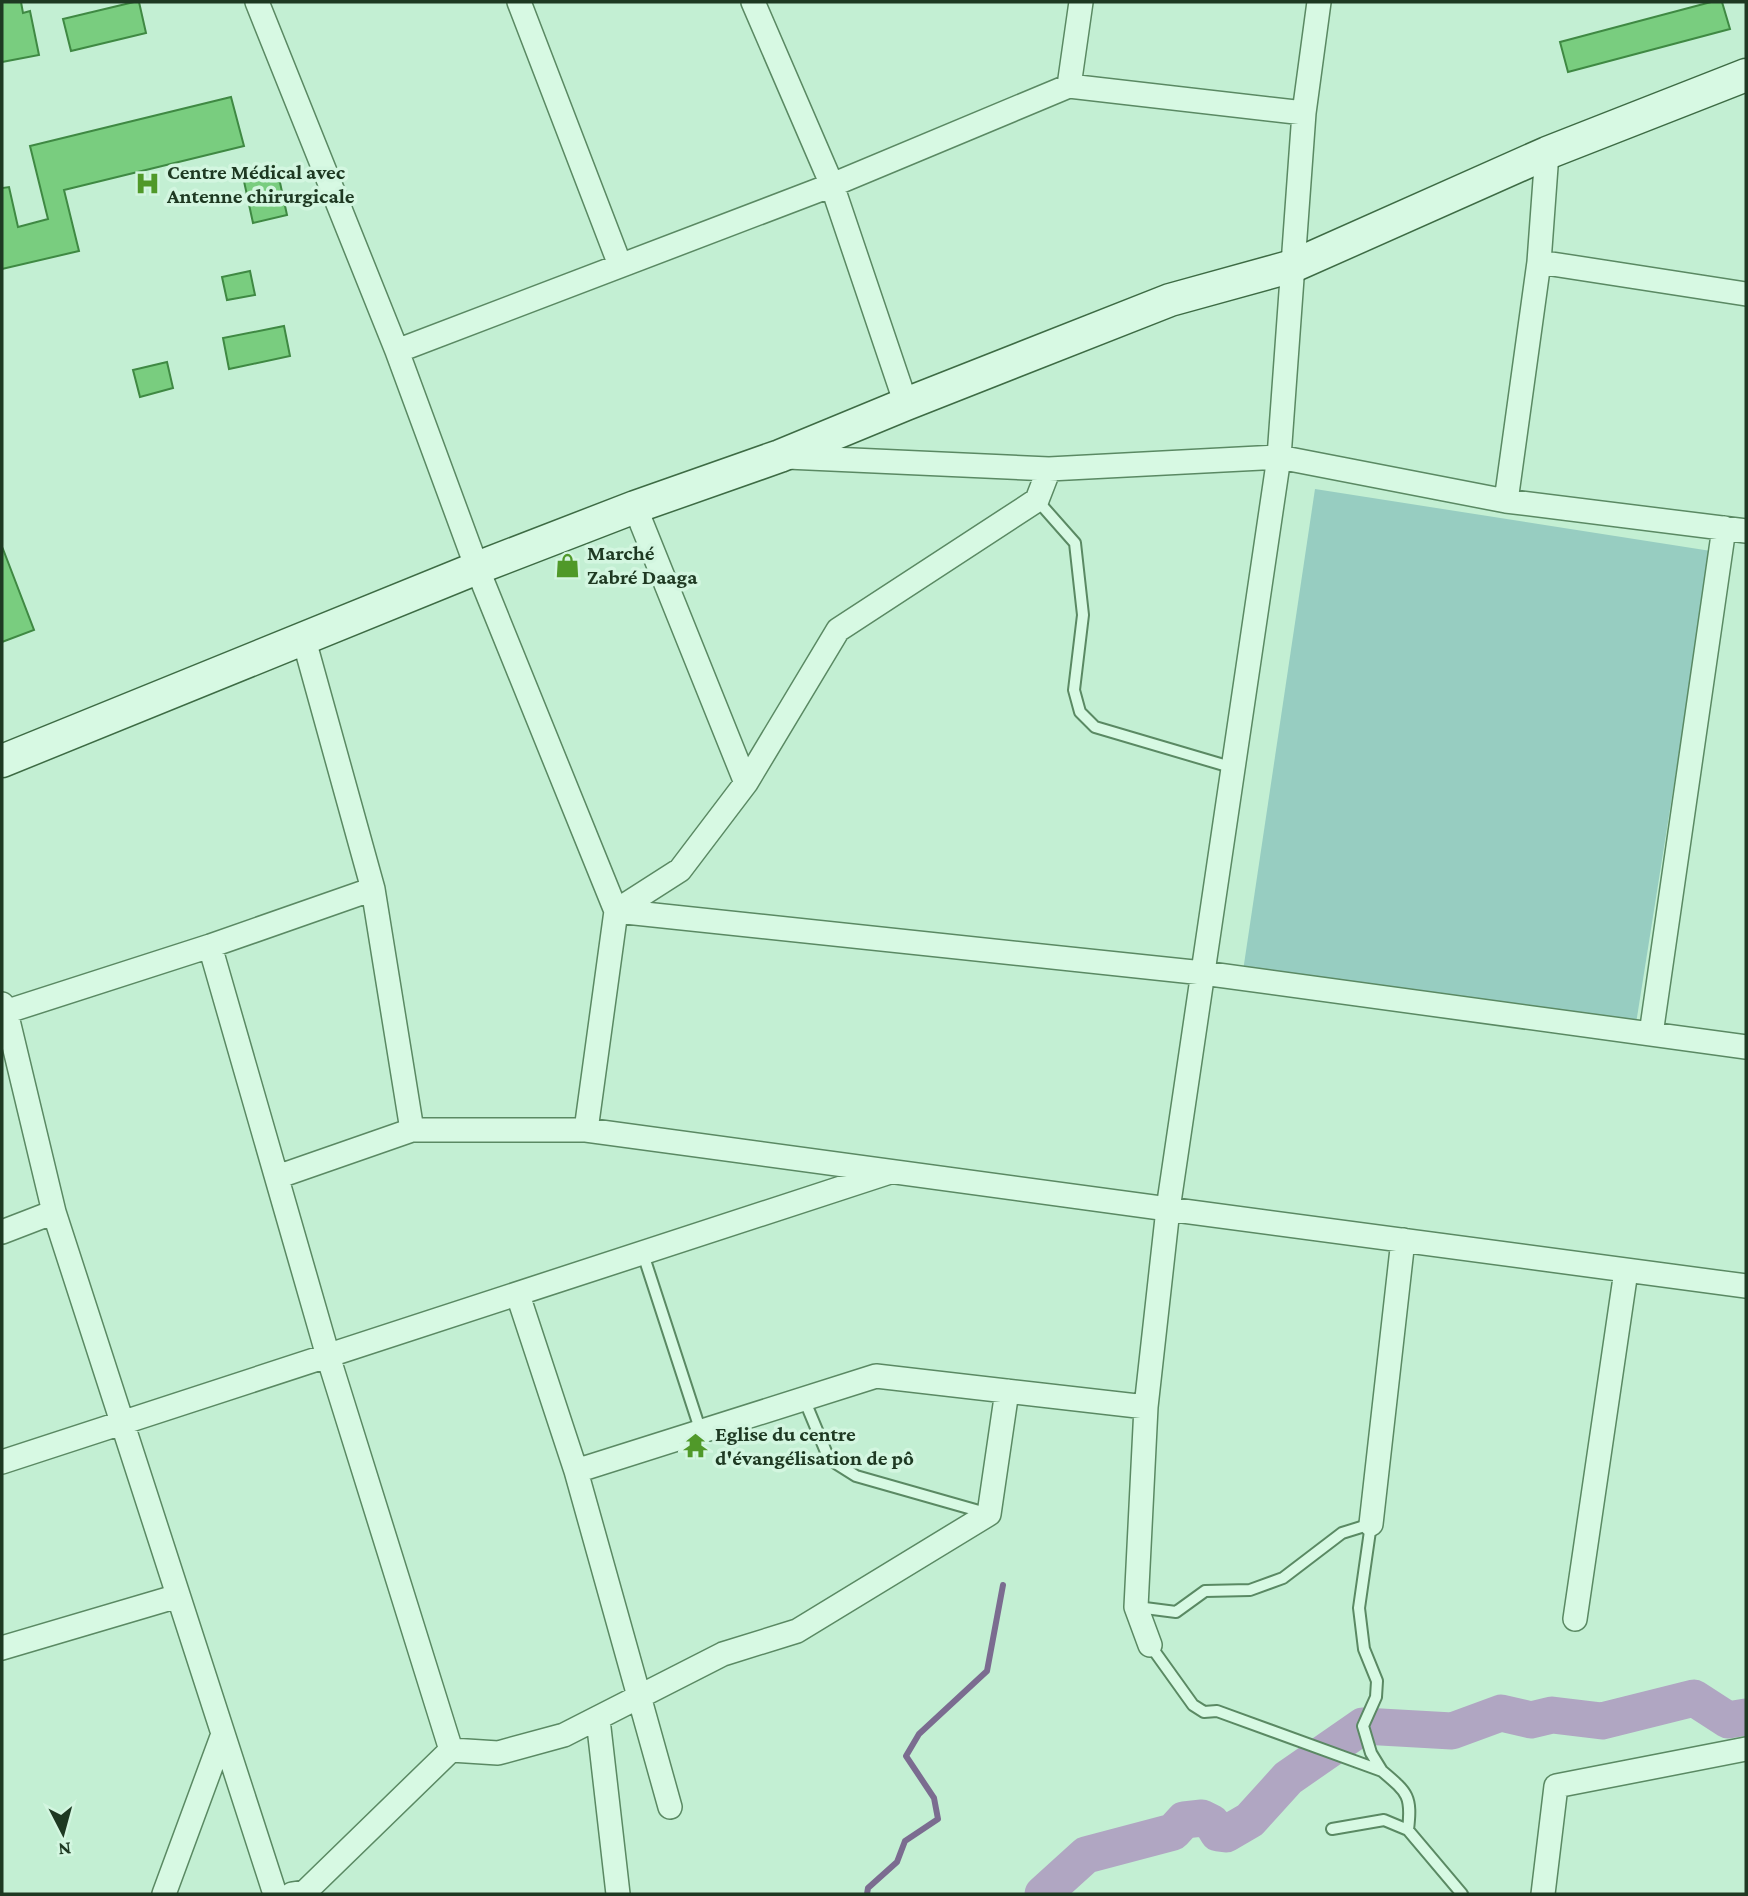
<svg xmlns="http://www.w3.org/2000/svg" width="1748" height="1896" viewBox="0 0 1748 1896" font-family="'Crimson Pro',serif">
  <rect width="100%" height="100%" fill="#c3efd3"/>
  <path fill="#97cdc1" d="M1315 489 1711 551 1635 1030 1243 971Z"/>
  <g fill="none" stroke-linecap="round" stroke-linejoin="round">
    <path stroke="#7b6c90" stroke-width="6" d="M867 1894 868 1888 897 1862 905 1841 938 1819 934 1798 906 1756 919 1734 987 1671 1003 1585"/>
    <path stroke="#b0a6c2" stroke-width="37" d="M1043 1894 1086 1855 1173 1832 1184 1820 1202 1818 1212 1823 1218 1833 1226 1834 1250 1820 1288 1778 1363 1726 1452 1731 1501 1713 1531 1720 1552 1715 1602 1721 1694 1698 1728 1720 1746 1717"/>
  </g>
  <path fill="#79cd7f" stroke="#3f8943" stroke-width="2" d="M2 2H21L23 13 30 11 39 55 2 62Z
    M134 2H139L146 33 71 51 63 19Z
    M1711 2H1722L1730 29 1568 72 1560 42Z
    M231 97 244 146 64 190 79 251 2 269V188L9 187 18 227 48 219 30 146Z
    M276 164 287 215 253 223 242 172Z
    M250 271 255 295 227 300 222 277Z
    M284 326 290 356 229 369 223 338Z
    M167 362 173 388 140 397 133 370Z
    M3 549 34 630 2 642V550Z"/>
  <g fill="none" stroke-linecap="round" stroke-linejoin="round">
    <defs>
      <path id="service" d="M1037 500 1075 543 1083 615 1074 690 1080 712 1095 727 1234 768
        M643 1254 701 1432
        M804 1399 829 1459 856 1476 986 1513
        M1137 1607 1176 1612 1205 1591 1250 1590 1283 1578 1342 1533 1371 1524 1359 1608 1364 1649 1377 1681 1376 1697 1363 1726 1371 1753 1382 1771
        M1150 1645 1193 1705 1204 1712 1217 1711 1382 1771C1408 1793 1412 1796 1408 1830
        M1332 1829 1384 1820 1408 1830 1462 1894"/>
      <path id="minor" d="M257 2 397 351 477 568 616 911 586 1130
        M519 2 620 265
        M753 2 832 185 906 404
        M1081 2 1069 86 1304 113
        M1319 2 1304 113 1279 457 1168 1209 1746 1286
        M1539 262 1746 294
        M397 351 832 185 1069 86
        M787 457 1049 469 1279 457 1506 501 1746 531
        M1506 501 1539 262 1547 153
        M635 507 746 783
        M304 640 373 889 412 1130H586L1168 1209 1146 1407 1136 1607 1150 1645
        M616 911 1203 973 1746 1047
        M616 911 680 870 746 783 838 630 1037 500 1049 469
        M210 946 328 1356 451 1750
        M2 1004 6 1012 54 1212 275 1894
        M2 1013 210 946 373 889
        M1651 1034 1724 528
        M277 1177 412 1130
        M2 1232 54 1212
        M518 1295 576 1471 670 1807
        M2 1462 887 1173
        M576 1471 876 1376 1146 1407
        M1371 1524 1403 1240
        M1575 1619 1626 1271
        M2 1648 178 1596
        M598 1719 618 1894
        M164 1894 223 1734
        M292 1894 305 1892 451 1750 498 1753 564 1735 723 1654 797 1631 989 1514 1007 1391
        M1543 1894 1556 1786 1746 1749"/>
      <path id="secondary" d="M2 761 477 568 635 507 780 456 906 404 1170 300 1293 266 1547 153 1746 75"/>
    </defs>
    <use href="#service" stroke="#5a8963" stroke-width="14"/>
    <use href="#minor" stroke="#5a8963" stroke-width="26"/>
    <use href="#secondary" stroke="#3d6b44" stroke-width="35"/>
    <use href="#service" stroke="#d7f9e3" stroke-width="10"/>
    <use href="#minor" stroke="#d7f9e3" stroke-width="23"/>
    <use href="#secondary" stroke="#d7f9e3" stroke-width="32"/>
  </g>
  <defs>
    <symbol id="hospital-bare" viewBox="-9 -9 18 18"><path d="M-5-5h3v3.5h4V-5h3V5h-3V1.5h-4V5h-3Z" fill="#509929" stroke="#d3f6e0" stroke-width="2.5" paint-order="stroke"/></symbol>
    <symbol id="shop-bare" viewBox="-9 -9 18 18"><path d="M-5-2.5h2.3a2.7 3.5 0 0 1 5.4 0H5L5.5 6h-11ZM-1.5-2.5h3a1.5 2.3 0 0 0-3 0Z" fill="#509929" stroke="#d3f6e0" stroke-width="2.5" paint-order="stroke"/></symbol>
    <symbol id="temple-bare" viewBox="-9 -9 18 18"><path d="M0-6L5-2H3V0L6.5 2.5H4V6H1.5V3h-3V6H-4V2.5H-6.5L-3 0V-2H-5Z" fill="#509929" stroke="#d3f6e0" stroke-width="2.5" paint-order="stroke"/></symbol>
  </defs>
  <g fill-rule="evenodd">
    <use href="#hospital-bare" x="130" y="166" width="35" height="35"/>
    <use href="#shop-bare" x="550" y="548" width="35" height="35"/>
    <use href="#temple-bare" x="678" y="1428" width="35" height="35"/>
  </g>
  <g text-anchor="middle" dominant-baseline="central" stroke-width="7" stroke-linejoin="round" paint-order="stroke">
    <g font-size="21" font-weight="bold" fill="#1e3922" stroke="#d3f6e0" text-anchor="start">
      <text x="167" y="172">Centre Médical avec<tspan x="167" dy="24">Antenne chirurgicale</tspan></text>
      <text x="587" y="553">Marché<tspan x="587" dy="24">Zabré Daaga</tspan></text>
      <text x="715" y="1434">Eglise du centre<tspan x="715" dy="24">d'évangélisation de pô</tspan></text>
    </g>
  </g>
  <rect width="1748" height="1896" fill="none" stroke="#1e3922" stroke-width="7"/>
  <g transform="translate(63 1833) rotate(174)" stroke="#d3f6e0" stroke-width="5" paint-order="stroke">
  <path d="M0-5L12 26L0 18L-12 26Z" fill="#1e3922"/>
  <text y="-10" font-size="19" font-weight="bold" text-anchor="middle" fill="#1e3922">N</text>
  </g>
</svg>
